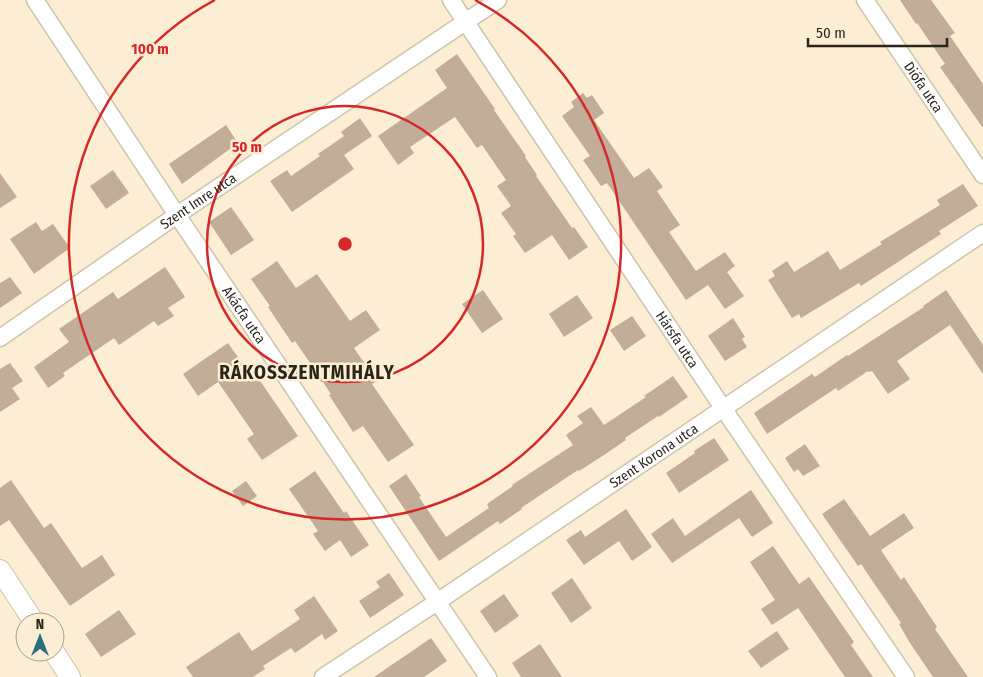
<svg xmlns="http://www.w3.org/2000/svg" width="983" height="677" viewBox="0 0 983 677" font-family="'Fira Sans Condensed',sans-serif">
  <rect width="100%" height="100%" fill="#fbeed4"/>
  <path fill="#c1ad98" d="M900 0H931L955 33 950 36 983 84V128L940 67 945 64 917 23 916 24Z
    M457 54 495 109 494 110 526 156 525 157 537 175 536 176 572 228 574 227 588 247 569 260 552 235 525 253 513 236 516 234 501 213 511 206 497 186 506 180 482 145 477 148 455 117 410 147 414 153 398 165 378 136 447 88 435 70Z
    M583 93 587 98 592 95 604 113 594 120 634 178 649 168 663 187 657 191 680 225 669 232 696 271 725 252 735 266 727 272 744 296 725 309 708 285 686 300 607 183 601 186 583 160 590 156 562 116 574 107 571 102Z
    M360 118 372 136 344 155 354 169 292 212 270 181 287 170 291 176 320 156 318 154 344 136 341 132Z
    M226 125 238 143 182 184 169 164Z
    M113 170 129 193 106 209 90 186Z
    M0 173 17 197 0 208Z
    M963 184 978 206 939 231 941 234 861 286 859 283 801 318 799 314 792 318 768 280 775 276 772 271 787 261 794 272 828 251 840 270 882 244 880 242 940 205 937 200Z
    M231 207 254 240 231 255 209 222Z
    M36 222 42 231 53 224 70 248 34 274 10 239Z
    M277 261 296 288 317 274 350 321 366 310 380 330 354 348 377 381 372 384 414 445 388 462 363 426 353 432 329 395 331 394 295 341 292 343 268 307 270 306 251 279Z
    M165 267 185 297 168 308 174 316 158 326 154 321 119 345 114 338 63 373 65 376 48 388 34 367 69 342 59 329 113 292 118 299Z
    M10 277 22 293 0 308V283Z
    M483 290 503 319 482 333 462 304Z
    M946 290 983 345V374L950 325 897 361 910 379 888 394 872 371 869 372 868 371 838 391 836 388 767 434 754 413 812 374 815 377 847 355 848 356 924 307 923 306Z
    M577 295 593 318 564 337 549 314Z
    M632 316 646 336 624 351 610 330Z
    M733 318 745 337 742 339 747 347 725 361 708 336Z
    M228 343 254 380 258 378 298 436 262 460 247 439 254 434 218 382 198 396 183 374Z
    M10 363 23 381 12 388 20 399 0 412V369Z
    M673 376 688 397 659 417 658 416 625 438 626 440 604 455 579 471 578 470 521 508 522 509 500 524 498 521 439 561 389 486 406 474 421 496 419 497 446 537 489 508 487 504 513 486 512 485 573 445 566 435 583 423 577 416 591 407 604 425 646 397 644 396Z
    M714 438 729 460 679 493 666 473 695 453 694 451Z
    M805 444 820 466 803 476 798 469 794 472 785 458Z
    M315 471 344 513 346 511 369 545 351 557 340 540 325 551 313 534 318 531 289 489Z
    M11 480 44 528 51 523 82 568 102 555 115 575 70 606 9 520 0 526V488Z
    M246 481 257 496 243 506 232 491Z
    M751 490 773 523 752 537 739 518 672 563 651 534 673 518 685 536Z
    M844 499 870 536 904 513 914 528 881 550 901 580 904 577 937 627 935 629 968 677H933L910 643 899 624 901 623 861 564 858 566 822 514Z
    M626 509 652 547 632 561 619 541 584 565 566 540 581 530 585 537Z
    M773 546 799 584 809 577 854 642 851 645 873 677H845L798 608 772 625 761 609 775 600 750 562Z
    M389 573 404 595 370 618 359 601 380 587 376 582Z
    M572 578 592 608 571 623 551 593Z
    M504 594 519 616 495 633 480 611Z
    M314 596 338 631 325 640 322 634 295 653 291 648 263 666 265 669 253 677H193L186 667 239 632 252 651 300 619 294 610Z
    M119 610 136 634 101 657 85 634Z
    M777 631 789 649 761 668 748 651Z
    M431 638 447 661 424 677H374Z
    M540 644 562 677H521L512 663Z"/>
  <g fill="none" stroke-linecap="round" stroke-linejoin="round">
    <defs>
      <g id="minor">
        <path id="s1" d="M35 0 177 215 488 677"/>
        <path id="s2" d="M451 0 723 408 906 677"/>
        <path id="s3" d="M865 0 983 175"/>
        <path id="s4" d="M0 338 177 215 498 0"/>
        <path id="s5" d="M323 677 437 602 983 233"/>
      </g>
      <path id="tertiary" d="M0 570 34 622
        M54 652 70 677"/>
    </defs>
    <use href="#minor" stroke="#cfc3a9" stroke-width="19"/>
    <use href="#tertiary" stroke="#cfc3a9" stroke-width="22"/>
    <use href="#minor" stroke="#fff" stroke-width="16"/>
    <use href="#tertiary" stroke="#fff" stroke-width="20"/>
  </g>
  <g fill="none" stroke="#d62828" stroke-width="2.5">
    <circle cx="345" cy="244" r="138"/>
    <path d="M475 0A276 276 0 1 1 215 0"/>
  </g>
  <g text-anchor="middle" dominant-baseline="central" stroke-width="5" stroke-linejoin="round" paint-order="stroke">
    <g font-size="14" fill="#29251b" stroke="#fbeed4">
      <text stroke="none"><textPath href="#s3" startOffset="105">Diófa utca</textPath></text>
      <text stroke="none"><textPath href="#s4" startOffset="241">Szent Imre utca</textPath></text>
      <text stroke="none"><textPath href="#s1" startOffset="378">Akácfa utca</textPath></text>
      <text stroke="none"><textPath href="#s2" startOffset="408">Hársfa utca</textPath></text>
      <text stroke="none"><textPath href="#s5" startOffset="398">Szent Korona utca</textPath></text>
    </g>
    <g font-size="19" font-weight="bold" letter-spacing="1" fill="#29251b" stroke="#fbeed4">
      <text x="307" y="372">RÁKOSSZENTMIHÁLY</text>
    </g>
  </g>
  <circle cx="345" cy="244" r="8" fill="#d62828" stroke="#fbeed4" stroke-width="2.5"/>
  <g font-size="15" text-anchor="middle" font-weight="bold" fill="#d62828" stroke="#fbeed4" stroke-width="5" stroke-linejoin="round" paint-order="stroke">
    <text x="150" y="54">100 m</text>
    <text x="247" y="152">50 m</text>
  </g>
  <g transform="translate(40 637)"><circle r="24" fill="#fbeed4" stroke="#a79e8a"/>
  <path d="M0-4L9 19L0 12L-9 19Z" fill="#2a707e"/>
  <text y="-8" font-size="14" font-weight="bold" text-anchor="middle" fill="#29251b">N</text>
  </g>
  <path d="M808 38v8h139v-8" fill="none" stroke="#29251b" stroke-width="2.5"/>
  <text x="816" y="38" font-size="15" fill="#29251b" stroke="#fbeed4" stroke-width="4" paint-order="stroke">50 m</text>
</svg>
